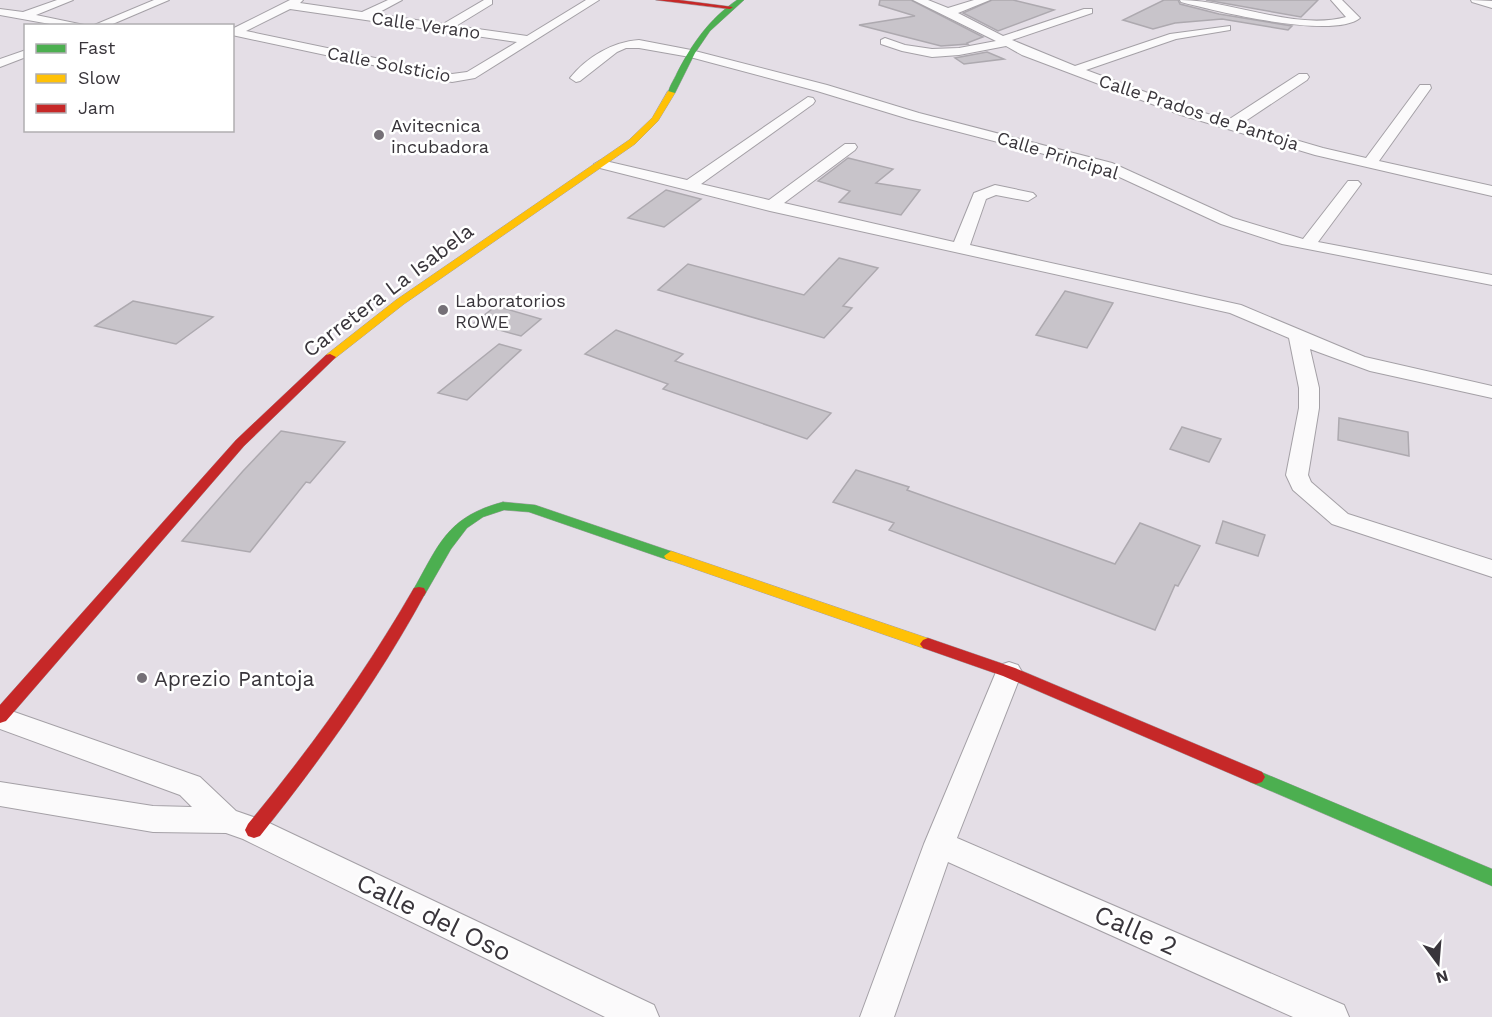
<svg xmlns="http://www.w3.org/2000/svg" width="1492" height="1017" viewBox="0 0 1492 1017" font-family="'Work Sans',sans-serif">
  <rect width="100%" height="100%" fill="#e4dee6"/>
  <path fill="#c8c4ca" stroke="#ada9af" stroke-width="1.5" d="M880 0H911L983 37 967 43 968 44 941 46 859 25 915 16 879 5Z
    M992 0H1013L1054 10 998 31 963 13Z
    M1164 0H1178L1180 4 1219 14 1292 26 1288 30 1222 19 1175 23 1153 29 1123 20Z
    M1206 0H1318L1301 17Z
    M987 52 1004 59 964 64 955 58Z
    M848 158 893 169 876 183 920 190 901 215 839 202 850 191 818 181Z
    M666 190 701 199 664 227 628 218Z
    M839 258 878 268 843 306 852 308 824 338 658 290 688 264 804 295Z
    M1065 291 1113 303 1087 348 1036 335Z
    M133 301 213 317 176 344 95 326Z
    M496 306 541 319 521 336 474 323Z
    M616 330 683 354 675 361 831 413 807 439 663 389 668 384 585 354Z
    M499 344 521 350 467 400 438 393Z
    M1339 418 1408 432 1409 456 1338 440Z
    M1182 427 1221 439 1209 462 1170 449Z
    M281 431 345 442 310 483 306 482 250 552 182 541 243 471Z
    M856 470 909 487 907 490 1115 564 1140 523 1200 546 1178 586 1175 585 1155 630 889 530 894 523 833 502Z
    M1223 521 1265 535 1258 556 1216 543Z"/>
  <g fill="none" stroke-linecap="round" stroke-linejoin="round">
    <defs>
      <path id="street" d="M57 0H73L36 15 89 26H61L0 15V9L23 12Z
        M154 0H169L108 26H92Z
        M290 0H303L300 3 362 12 388 0H402L376 14 443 24 484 0H492V4L456 26 527 36 586 0H599L475 78 452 82 232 35V29ZM290 9 517 42 467 72 452 74 246 31Z
        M913 0H928L948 8 974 0H990L958 13 1003 36 1084 9H1092V13L1012 40 1075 66 1170 34 1230 26V30L1176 39 1086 70 1191 109 1228 120 1299 74H1307L1309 77 1307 80 1241 124 1323 148 1366 158 1420 85H1430L1431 88 1379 161 1492 186V196L1315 155 1181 115 1022 55 1006 46 959 55 932 57 902 51 881 44V40L885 38 905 45 932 49 959 48 996 41Z
        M1180 0C1232 0 1295 31 1346 17L1331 0H1342L1360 18C1333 40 1215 11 1181 2Z
        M1471 0 1492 1V8L1472 2Z
        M639 40 691 50 827 85 919 113 1112 163 1233 218 1303 239 1348 181H1358L1361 184 1318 242 1492 275V285L1282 244 1221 224 1102 169 909 119 817 91 690 57 639 48H626L617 52 580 81 576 82 570 78C587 57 612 42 639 40Z
        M26 50V57L0 67V59Z
        M808 97 813 98 815 101 813 104 701 184 769 200 845 144H855L857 147 855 150 784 203 954 242 974 193 995 185 1033 193 1036 196 1028 201 996 195 986 199 970 245 1241 305 1365 357 1492 386V398L1370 371 1310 349 1319 388V408L1308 475 1311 482 1348 514 1492 560V577L1332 524 1293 490 1286 475 1299 408V388L1289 338 1230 313 770 211 596 167 594 164 601 160 687 180Z
        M1009 662 1018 665 1022 672 957 838 1344 1005 1349 1017H1293L948 862 894 1017H860L924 844 996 672 1000 665Z
        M0 707 200 777 236 811 265 821 654 1005 659 1017H605L243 839 226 833 153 832 0 806V782L153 806 192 807 180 795 0 729Z"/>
      <path id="fast" d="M737 0H744L710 31 695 53 675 93 668 95C668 88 674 80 677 73 692 44 709 19 737 0Z
        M503 502 535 505 676 553 678 556 671 561 529 512 504 510 483 517 467 528 451 549 424 596H414L412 592C439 545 446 517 503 502Z
        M1256 770 1492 869V886L1250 782 1247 777 1250 772Z"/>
      <path id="slow" d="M668 91 675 93 658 121 635 144 404 304 334 359H326V355L396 300 629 140 652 118Z
        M671 551 933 640 936 644 933 648H923L666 559 664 556Z"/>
      <path id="jam" d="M656 0H679L733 7 730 9Z
        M330 354 336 357 334 359 244 446 6 721 0 723V705L236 440 326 355Z
        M419 587 424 588 426 592C379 679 322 758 260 836L254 838 248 836 245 830 248 824C310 749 365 673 414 588Z
        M928 638 1015 668 1262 772 1265 777 1262 782 1256 784 1250 782 1003 676 923 648 920 644 923 640Z"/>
    </defs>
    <use href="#street" stroke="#a4a0a6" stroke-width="2"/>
    <use href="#fast" stroke="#a4a0a6" stroke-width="1"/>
    <use href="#slow" stroke="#a4a0a6" stroke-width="1"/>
    <use href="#jam" stroke="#a4a0a6" stroke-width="1"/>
    <use href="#street" fill="#fbfafb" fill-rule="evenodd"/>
    <use href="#fast" fill="#4caf50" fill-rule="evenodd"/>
    <use href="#slow" fill="#ffc107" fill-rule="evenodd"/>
    <use href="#jam" fill="#c62828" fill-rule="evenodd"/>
  </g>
  <g fill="#757077" stroke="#fff" stroke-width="2">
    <circle cx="379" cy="135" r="6"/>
    <circle cx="443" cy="310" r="6"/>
    <circle cx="142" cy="678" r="6"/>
  </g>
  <g text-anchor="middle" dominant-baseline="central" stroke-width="5" stroke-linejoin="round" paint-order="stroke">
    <g font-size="18" fill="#39353b" stroke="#fff">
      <text transform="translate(426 25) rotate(8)">Calle Verano</text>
      <text transform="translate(389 64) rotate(11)">Calle Solsticio</text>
      <text transform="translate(1199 112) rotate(18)">Calle Prados de Pantoja</text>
      <text transform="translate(1058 155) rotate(17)">Calle Principal</text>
    </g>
    <g font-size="18" fill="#39353b" stroke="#fff" text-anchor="start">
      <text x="391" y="125">Avitecnica<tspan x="391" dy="21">incubadora</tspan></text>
      <text x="455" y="300">Laboratorios<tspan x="455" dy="21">ROWE</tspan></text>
    </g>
    <g font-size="21" fill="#39353b" stroke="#fff">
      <text transform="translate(388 290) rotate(-37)">Carretera La Isabela</text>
    </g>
    <g font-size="21" fill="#39353b" stroke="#fff" text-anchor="start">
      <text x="154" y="678">Aprezio Pantoja</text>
    </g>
    <g font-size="26" fill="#39353b" stroke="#fff">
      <text transform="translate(434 917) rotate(26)">Calle del Oso</text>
      <text transform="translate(1136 930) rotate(24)">Calle 2</text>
    </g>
  </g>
  <rect x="24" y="24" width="210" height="108" fill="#ffffff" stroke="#b0aeb1" stroke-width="1.5"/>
  <rect x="36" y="44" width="30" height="9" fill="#4caf50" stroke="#b0aeb1" stroke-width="1.5"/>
  <text x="78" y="54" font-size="18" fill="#39353b">Fast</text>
  <rect x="36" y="74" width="30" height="9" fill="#ffc107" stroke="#b0aeb1" stroke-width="1.5"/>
  <text x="78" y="84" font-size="18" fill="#39353b">Slow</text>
  <rect x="36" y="104" width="30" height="9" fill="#c62828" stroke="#b0aeb1" stroke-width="1.5"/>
  <text x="78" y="114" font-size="18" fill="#39353b">Jam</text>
  <g transform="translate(1438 963) rotate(164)" stroke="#ffffff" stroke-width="4.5" paint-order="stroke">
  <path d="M0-4.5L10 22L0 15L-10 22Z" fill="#39353b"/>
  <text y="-9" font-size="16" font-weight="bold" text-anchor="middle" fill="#39353b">N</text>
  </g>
</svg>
